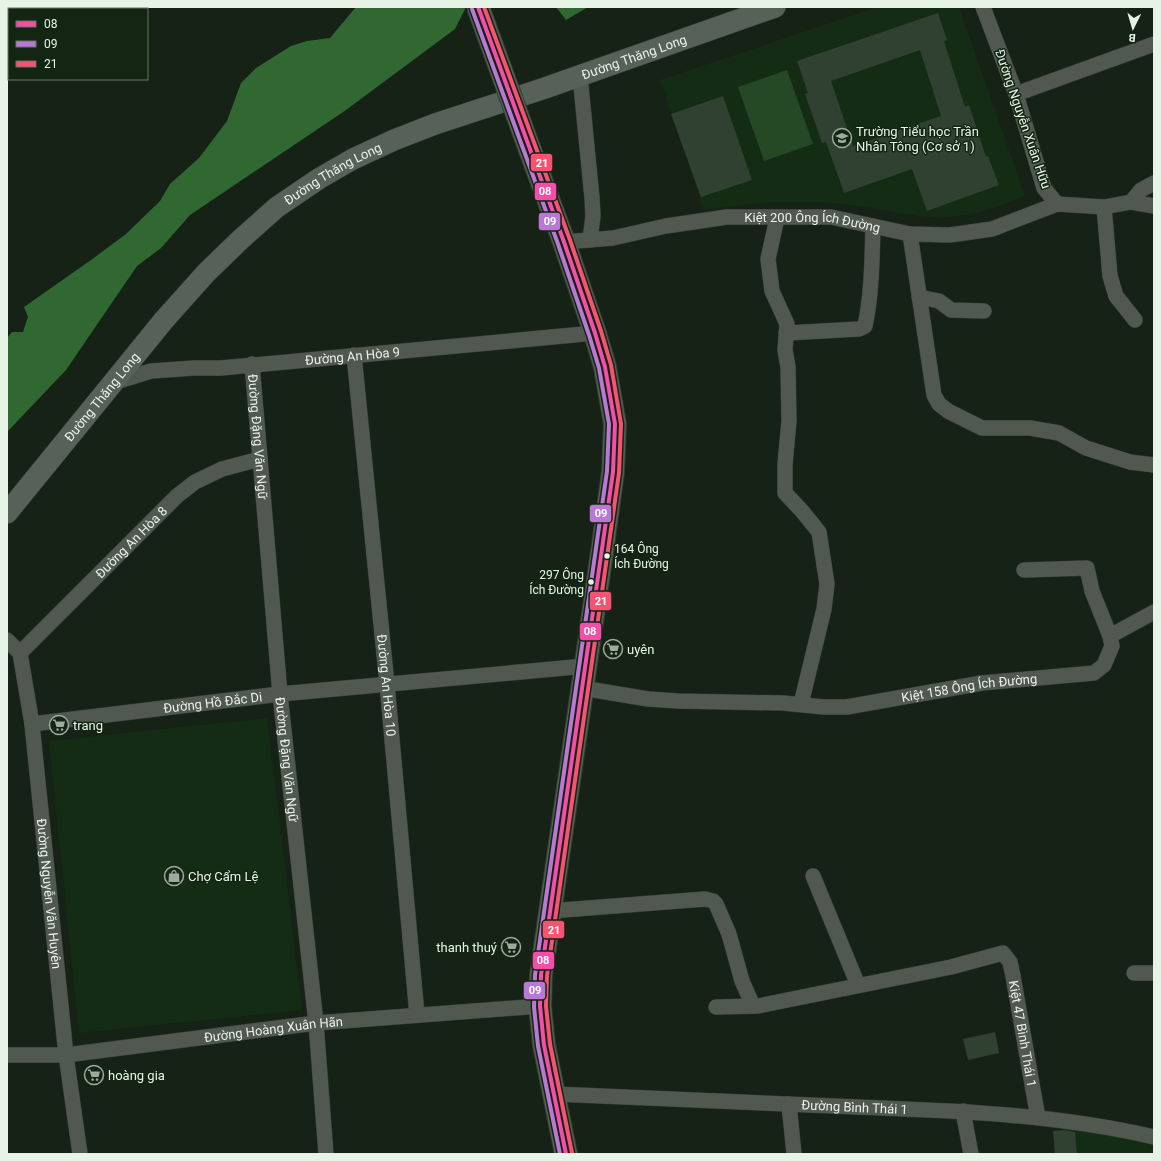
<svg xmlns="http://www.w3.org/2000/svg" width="1161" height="1161" viewBox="0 0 1161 1161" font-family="Roboto,sans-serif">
  <rect width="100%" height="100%" fill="#172217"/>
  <path fill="#152c14" d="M878 7H959L1025 196 991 209 967 215 941 218 918 216 860 206 825 202H768L704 210 660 80Z
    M267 718 302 1010 79 1033 49 741Z
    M1075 1127 1154 1141V1154H1055L1053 1131Z"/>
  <path fill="#244924" d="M787 70 813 144 764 161 738 87Z"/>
  <path fill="#316832" d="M356 7H466L455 29 346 110 190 215 161 248 137 266 66 370 7 432V338L12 332H23L28 317 24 307 91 260 126 234 160 201 170 184 199 158 227 121 241 83 256 68 291 46 307 41 330 38Z
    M556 7H588L566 20Z"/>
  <path fill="#304131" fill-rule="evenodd" d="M938 13 947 40 944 41 965 107 969 105 986 157 988 156 999 185 927 211 912 169 844 193 826 142 822 143 805 94 808 93 797 61ZM920 50 941 116 853 146 831 81Z
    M723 96 752 180 701 197 671 114Z
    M995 1032 999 1053 968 1060 963 1039Z
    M1064 1130 1075 1132 1077 1154H1055L1053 1131Z"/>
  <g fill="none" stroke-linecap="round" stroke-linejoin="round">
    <defs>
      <g id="street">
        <path d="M983 7 1016 94 1044 188 1057 204"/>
        <path d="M580 76 592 198 593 216 590 240"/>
        <path d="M1016 94 1154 44"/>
        <path d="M1131 202 1141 190 1154 183"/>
        <path d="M1104 207 1110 276 1116 296 1135 320"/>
        <path d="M777 218 768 259 772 291 787 324 785 350 788 367 789 421 785 464V493L802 511 819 532 827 584 824 609 801 704"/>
        <path d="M910 234 934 395 939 404 948 411 982 428H1030L1059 433 1086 448 1130 462 1154 465"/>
        <path id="s1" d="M564 242 613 238 666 226 727 217H831L910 234 950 235 992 229 1057 204 1104 207 1131 202 1154 206"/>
        <path d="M919 297 939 301 951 310 984 311"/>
        <path d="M786 333 859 329 865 326C872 293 872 259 873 226"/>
        <path id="s2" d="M354 355 387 684 417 1015"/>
        <path id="s3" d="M252 364 280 694 316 1023 326 1154"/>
        <path id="s4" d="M112 383 151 371 194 368H221L595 333"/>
        <path d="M1110 636 1154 612"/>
        <path id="s5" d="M7 640 20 653 32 724 66 1055 80 1154"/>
        <path id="s6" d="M20 653 177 496 195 482 222 469 260 459"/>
        <path id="s7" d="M582 688 648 699 678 701 783 703 824 707H847L982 683 1094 673 1104 665 1112 646 1110 636 1092 591 1087 568 1024 570"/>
        <path id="s8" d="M32 724 280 694 586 666"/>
        <path d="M813 876 858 985"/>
        <path d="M550 911 705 899 713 901 716 904 729 934 742 981 753 1006"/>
        <path d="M1134 973H1154"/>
        <path id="s9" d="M716 1007 758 1006 951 967 1003 953 1010 962 1013 976 1038 1118"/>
        <path id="s10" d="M7 1055H66L316 1023 540 1006"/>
        <path id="s11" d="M555 1094C655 1098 756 1102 857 1107 957 1111 1056 1114 1154 1137"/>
        <path d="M789 1104 794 1154"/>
        <path d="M963 1111 971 1154"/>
      </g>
      <g id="secondary">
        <path id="s12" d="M7 513 164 320 206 273 240 240 277 207 320 178 353 159 394 140 435 124 545 88 775 7"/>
      </g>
      <path id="primary" d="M530 150 564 242 595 333 605 367 615 424 613 472 603 545 541 975 540 1006 544 1045 566 1154"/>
    </defs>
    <use href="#street" stroke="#343d34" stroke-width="16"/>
    <use href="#secondary" stroke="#343d34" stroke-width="22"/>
    <use href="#primary" stroke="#343d34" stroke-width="24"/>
    <use href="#street" stroke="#505850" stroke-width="15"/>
    <use href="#secondary" stroke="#586157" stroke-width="21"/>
    <use href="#primary" stroke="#535e53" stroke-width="22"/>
    <defs>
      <path id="primary-bridge" d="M478 7 530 150"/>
    </defs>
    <use href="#primary-bridge" stroke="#343d34" stroke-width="24" stroke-linecap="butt"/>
    <use href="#primary-bridge" stroke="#535e53" stroke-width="22"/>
    <defs>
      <path id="bus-1" d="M478 7 564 242 595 333 605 367 615 424 613 472 541 975 540 1006 544 1045 566 1154"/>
      <path id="bus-2" d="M472 9 558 244 589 335 599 368 609 424 607 471 535 975 534 1007 538 1046 560 1154"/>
      <path id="bus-3" d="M484 7 570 240 601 331 611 365 621 424 619 473 547 976 546 1006 550 1044 572 1153"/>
    </defs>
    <use href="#bus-1" stroke="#132613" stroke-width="7"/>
    <use href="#bus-2" stroke="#132613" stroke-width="7"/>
    <use href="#bus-3" stroke="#132613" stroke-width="7"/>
    <use href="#bus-1" stroke="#f54da8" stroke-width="4"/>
    <use href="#bus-2" stroke="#ba77d6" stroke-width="4"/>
    <use href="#bus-3" stroke="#f65372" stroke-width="4"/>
  </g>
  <defs>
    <symbol id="school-ring" viewBox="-11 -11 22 22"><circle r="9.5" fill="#132613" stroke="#9eaa9e" stroke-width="1.5"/><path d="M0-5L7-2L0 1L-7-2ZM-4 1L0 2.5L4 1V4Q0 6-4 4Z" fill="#9eaa9e"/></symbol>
    <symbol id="supermarket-ring" viewBox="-11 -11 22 22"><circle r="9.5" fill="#132613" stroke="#9eaa9e" stroke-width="1.5"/><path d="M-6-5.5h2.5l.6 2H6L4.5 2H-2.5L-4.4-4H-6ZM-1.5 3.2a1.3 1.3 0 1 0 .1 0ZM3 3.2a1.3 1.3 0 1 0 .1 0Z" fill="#9eaa9e"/></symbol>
    <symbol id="shop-ring" viewBox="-11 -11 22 22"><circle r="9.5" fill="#132613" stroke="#9eaa9e" stroke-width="1.5"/><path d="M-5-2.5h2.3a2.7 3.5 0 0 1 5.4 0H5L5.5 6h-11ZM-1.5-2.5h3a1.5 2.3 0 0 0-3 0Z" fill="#9eaa9e"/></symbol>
  </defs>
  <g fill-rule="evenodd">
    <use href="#school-ring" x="831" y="127" width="22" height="22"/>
    <use href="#supermarket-ring" x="602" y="638" width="22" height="22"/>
    <use href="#supermarket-ring" x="48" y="714" width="22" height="22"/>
    <use href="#shop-ring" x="163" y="865" width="22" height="22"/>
    <use href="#supermarket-ring" x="500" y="936" width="22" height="22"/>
    <use href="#supermarket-ring" x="83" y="1064" width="22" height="22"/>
  </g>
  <g fill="#e7f3e6" stroke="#132613" stroke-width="1.5">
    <circle cx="607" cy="556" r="3.5"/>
    <circle cx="591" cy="582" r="3.5"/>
  </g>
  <g text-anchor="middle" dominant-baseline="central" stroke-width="3" stroke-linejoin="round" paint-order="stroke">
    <g font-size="12" fill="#e7f3e6" stroke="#132613" text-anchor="start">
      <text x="614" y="549">164 Ông<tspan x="614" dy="15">Ích Đường</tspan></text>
      <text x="584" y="575" text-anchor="end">297 Ông<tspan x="584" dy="15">Ích Đường</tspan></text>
    </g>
    <g font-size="13" fill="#e7f3e6" stroke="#132613">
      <text stroke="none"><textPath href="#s12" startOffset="798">Đường Thăng Long</textPath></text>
      <text transform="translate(1023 119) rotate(71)">Đường Nguyễn Xuân Hữu</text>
      <text stroke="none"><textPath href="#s12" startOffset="474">Đường Thăng Long</textPath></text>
      <text stroke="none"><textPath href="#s1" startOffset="251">Kiệt 200 Ông Ích Đường</textPath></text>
      <text stroke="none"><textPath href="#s4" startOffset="243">Đường An Hòa 9</textPath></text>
      <text stroke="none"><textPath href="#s12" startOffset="150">Đường Thăng Long</textPath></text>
      <text stroke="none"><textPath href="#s3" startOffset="73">Đường Đặng Văn Ngữ</textPath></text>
      <text stroke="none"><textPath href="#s6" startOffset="157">Đường An Hòa 8</textPath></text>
      <text stroke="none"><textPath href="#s2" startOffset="332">Đường An Hòa 10</textPath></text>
      <text stroke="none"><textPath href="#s7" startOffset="390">Kiệt 158 Ông Ích Đường</textPath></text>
      <text stroke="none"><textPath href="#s8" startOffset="182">Đường Hồ Đắc Di</textPath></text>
      <text stroke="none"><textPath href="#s3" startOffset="397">Đường Đặng Văn Ngữ</textPath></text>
      <text stroke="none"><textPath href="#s5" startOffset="261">Đường Nguyễn Văn Huyên</textPath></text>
      <text stroke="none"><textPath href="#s10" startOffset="268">Đường Hoàng Xuân Hãn</textPath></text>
      <text stroke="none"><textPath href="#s9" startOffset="377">Kiệt 47 Bình Thái 1</textPath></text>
      <text stroke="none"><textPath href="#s11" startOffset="300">Đường Bình Thái 1</textPath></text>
    </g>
    <g font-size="13" fill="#e7f3e6" stroke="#132613" text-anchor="start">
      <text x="856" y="131">Trường Tiểu học Trần<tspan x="856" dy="15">Nhân Tông (Cơ sở 1)</tspan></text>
      <text x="627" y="649">uyên</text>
      <text x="73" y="725">trang</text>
      <text x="188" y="876">Chợ Cẩm Lệ</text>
      <text x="497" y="947" text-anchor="end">thanh thuý</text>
      <text x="108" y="1075">hoàng gia</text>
    </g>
  </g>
  <g stroke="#132613" stroke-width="1.5">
    <rect x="530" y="153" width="23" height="19" rx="4" fill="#f65372"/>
    <rect x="534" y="182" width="23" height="19" rx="4" fill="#f54da8"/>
    <rect x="538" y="212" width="23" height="19" rx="4" fill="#ba77d6"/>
    <rect x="589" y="504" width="23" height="19" rx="4" fill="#ba77d6"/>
    <rect x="589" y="591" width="23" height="20" rx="4" fill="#f65372"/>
    <rect x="579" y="622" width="23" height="19" rx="4" fill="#f54da8"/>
    <rect x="542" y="920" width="23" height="19" rx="4" fill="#f65372"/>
    <rect x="532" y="951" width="23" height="19" rx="4" fill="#f54da8"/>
    <rect x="523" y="981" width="23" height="19" rx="4" fill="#ba77d6"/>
  </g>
  <g font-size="11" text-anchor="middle" font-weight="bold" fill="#fff">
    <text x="542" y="167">21</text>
    <text x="545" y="195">08</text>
    <text x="550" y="225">09</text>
    <text x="601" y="517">09</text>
    <text x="601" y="605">21</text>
    <text x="590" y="635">08</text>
    <text x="554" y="934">21</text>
    <text x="543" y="964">08</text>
    <text x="535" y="994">09</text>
  </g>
  <rect width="1161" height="1161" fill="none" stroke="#e7f3e6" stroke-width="16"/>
  <rect x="8" y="8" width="140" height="72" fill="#132613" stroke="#687867"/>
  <rect x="16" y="21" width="20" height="6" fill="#f54da8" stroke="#687867"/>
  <text x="44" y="28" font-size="12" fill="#e7f3e6">08</text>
  <rect x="16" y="41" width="20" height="6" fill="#ba77d6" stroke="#687867"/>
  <text x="44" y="48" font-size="12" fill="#e7f3e6">09</text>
  <rect x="16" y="61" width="20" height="6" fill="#f65372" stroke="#687867"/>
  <text x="44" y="68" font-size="12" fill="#e7f3e6">21</text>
  <g transform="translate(1133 28) rotate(185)" stroke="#132613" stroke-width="3" paint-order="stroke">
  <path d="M0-3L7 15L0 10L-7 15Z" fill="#e7f3e6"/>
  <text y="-6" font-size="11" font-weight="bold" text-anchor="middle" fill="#e7f3e6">B</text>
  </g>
</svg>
